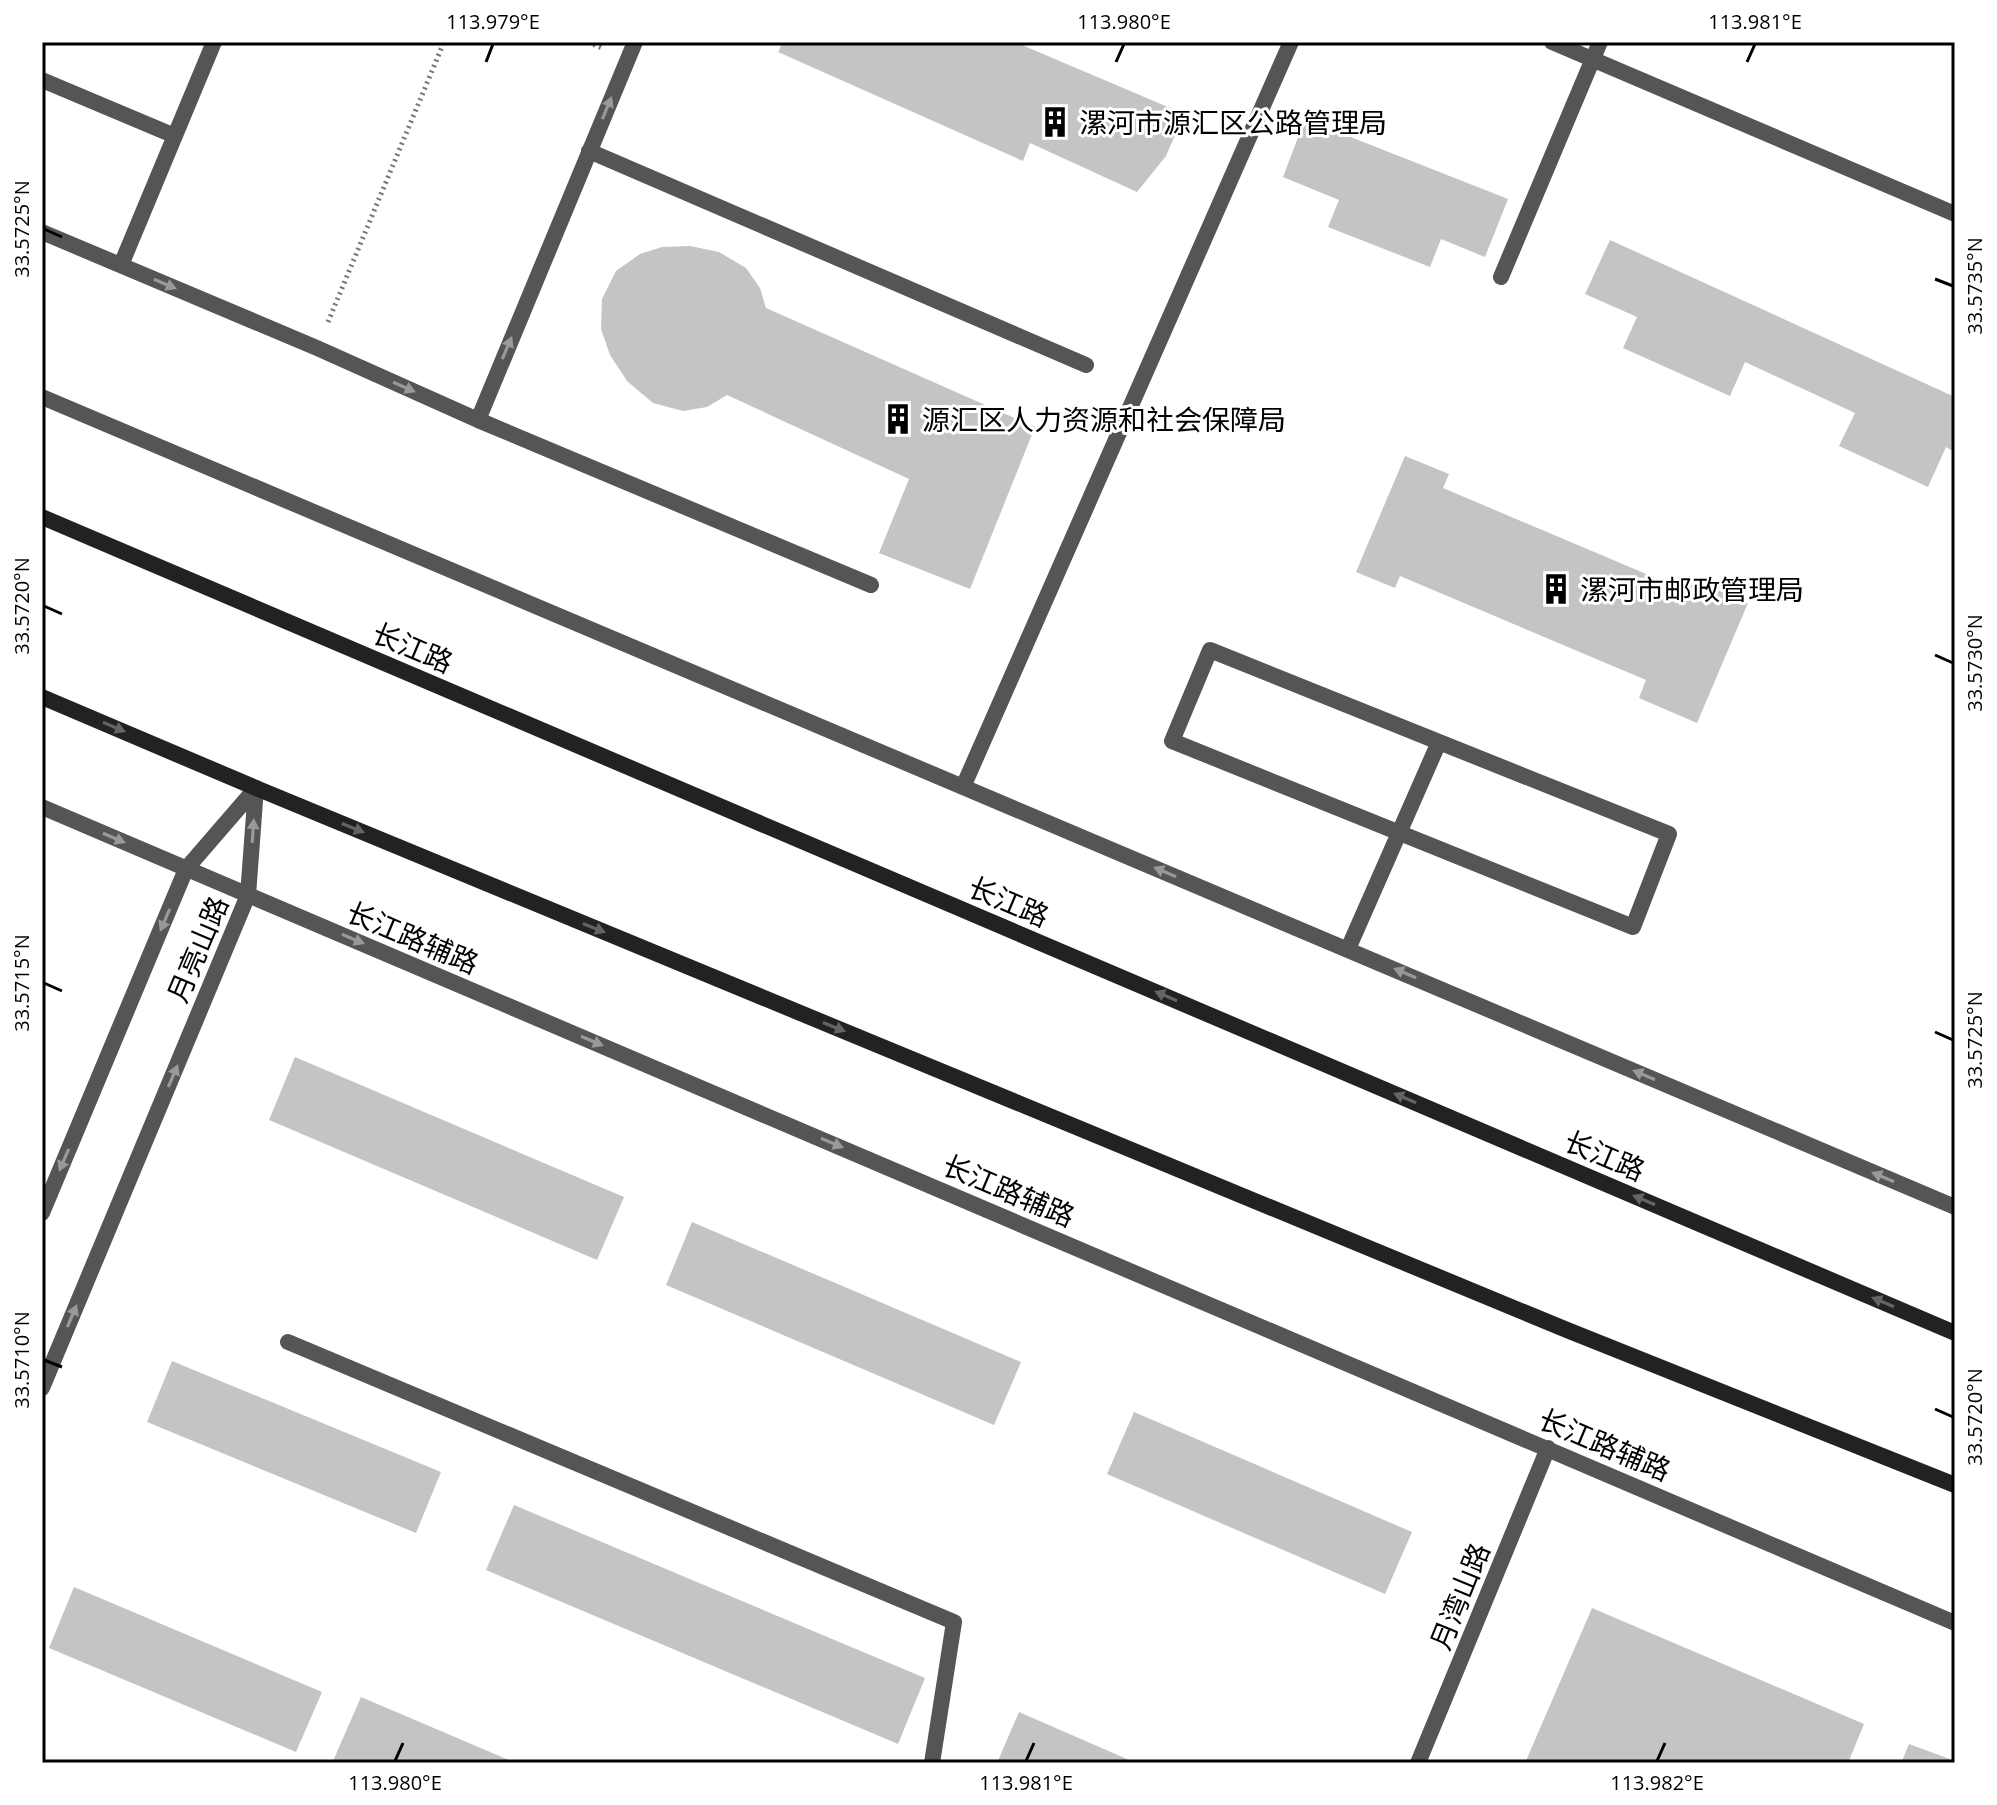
<svg xmlns="http://www.w3.org/2000/svg" width="1997" height="1805" viewBox="0 0 1997 1805" font-family="'Open Sans','Noto Sans SC',sans-serif">
  <rect width="100%" height="100%" fill="#fff"/>
  <path fill="#c4c4c4" d="M783 42H1015L1175 110 1176 133 1166 156 1137 192 1030 143 1023 161 778 52Z
    M1305 119 1508 199 1485 257 1441 239 1430 267 1328 227 1339 200 1283 177Z
    M1610 240 1955 397V452L1946 447 1928 487 1839 446 1855 413 1745 362 1730 396 1623 348 1637 317 1585 294Z
    M690 246 719 252 746 268 760 288 766 308 1035 427 970 589 879 553 909 479 727 395 707 407 683 411 653 403 627 381 610 355 601 329 602 299 616 271 640 254 662 247Z
    M1405 456 1449 474 1443 488 1684 590 1689 578 1748 603 1697 723 1639 698 1646 680 1400 576 1395 588 1356 572Z
    M295 1057 624 1197 597 1260 269 1120Z
    M692 1222 1021 1362 994 1425 666 1285Z
    M172 1361 441 1472 416 1533 147 1422Z
    M1134 1412 1412 1532 1385 1594 1107 1474Z
    M514 1505 925 1678 898 1744 486 1570Z
    M74 1587 322 1692 296 1752 49 1648Z
    M1592 1608 1864 1724 1848 1763H1525Z
    M361 1697 516 1763 333 1761Z
    M1019 1712 1136 1763H997Z
    M1909 1744 1955 1761V1763H1901Z"/>
  <g fill="none" stroke-linecap="round" stroke-linejoin="round">
    <path stroke="#777" stroke-width="5" stroke-dasharray="2 4" stroke-linecap="butt" d="M588 42 602 48
      M328 322 444 42"/>
    <path stroke="#555" stroke-width="16" d="M1552 42 1955 214
      M42 80 175 136
      M589 151 1086 365
      M42 232 317 348 478 420 871 585
      M121 265 214 42
      M1501 277 1600 42
      M42 397 1955 1207
      M478 420 635 42
      M963 787 1291 42
      M42 807 1955 1623
      M1348 949 1439 742 1210 650 1172 741 1633 927 1669 834 1439 742
      M288 1342 954 1622 932 1763
      M1418 1763 1548 1448"/>
    <path stroke="#555" stroke-width="16" d="M42 1213 186 869 256 788
      M42 1388 248 895 256 788"/>
    <path stroke="#222" stroke-width="16" d="M42 517 1955 1333
      M42 697 256 788 1567 1330 1955 1485"/>
  </g>
  <defs><path id="oneway-solid" d="M-6-.8H1V-3.2L6.5 0L1 3.2V.8H-6Z" transform="scale(2)"/></defs>
  <g fill="#999">
    <use href="#oneway-solid" transform="translate(607 108) rotate(-67)"/>
    <use href="#oneway-solid" transform="translate(165 284) rotate(23)"/>
    <use href="#oneway-solid" transform="translate(507 348) rotate(-67)"/>
    <use href="#oneway-solid" transform="translate(404 387) rotate(24)"/>
    <use href="#oneway-solid" transform="translate(253 831) rotate(-86)"/>
    <use href="#oneway-solid" transform="translate(114 838) rotate(23)"/>
    <use href="#oneway-solid" transform="translate(1165 872) rotate(-157)"/>
    <use href="#oneway-solid" transform="translate(165 920) rotate(113)"/>
    <use href="#oneway-solid" transform="translate(353 939) rotate(23)"/>
    <use href="#oneway-solid" transform="translate(1405 973) rotate(-157)"/>
    <use href="#oneway-solid" transform="translate(592 1041) rotate(23)"/>
    <use href="#oneway-solid" transform="translate(1644 1075) rotate(-157)"/>
    <use href="#oneway-solid" transform="translate(173 1076) rotate(-67)"/>
    <use href="#oneway-solid" transform="translate(832 1143) rotate(23)"/>
    <use href="#oneway-solid" transform="translate(64 1160) rotate(113)"/>
    <use href="#oneway-solid" transform="translate(1883 1177) rotate(-157)"/>
    <use href="#oneway-solid" transform="translate(72 1316) rotate(-67)"/>
  </g>
  <g fill="#646464">
    <use href="#oneway-solid" transform="translate(114 727) rotate(23)"/>
    <use href="#oneway-solid" transform="translate(353 828) rotate(22)"/>
    <use href="#oneway-solid" transform="translate(594 928) rotate(22)"/>
    <use href="#oneway-solid" transform="translate(1166 996) rotate(-157)"/>
    <use href="#oneway-solid" transform="translate(834 1027) rotate(22)"/>
    <use href="#oneway-solid" transform="translate(1405 1098) rotate(-157)"/>
    <use href="#oneway-solid" transform="translate(1644 1200) rotate(-157)"/>
    <use href="#oneway-solid" transform="translate(1883 1302) rotate(-157)"/>
  </g>
  <path fill="none" stroke="#000" stroke-width="3" d="M486 62 493 44M1116 62 1124 44M1747 62 1755 44M44 229 62 237M1935 279 1953 286M44 606 62 614M1935 655 1953 663M44 983 62 991M1935 1032 1953 1040M44 1360 62 1367M1935 1409 1953 1417M395 1761 403 1743M1026 1761 1034 1743M1657 1761 1665 1743"/>
  <defs>
    <symbol id="building-bare" viewBox="-9 -9 18 18"><path d="M-4-6H4V6H1V3H-1V6H-4ZM-2.5-4.3h1.7v1.8h-1.7ZM.8-4.3h1.7v1.8H.8ZM-2.5-1h1.7V.8h-1.7ZM.8-1h1.7V.8H.8Z" fill="#000" stroke="#fff" stroke-width="2.5" paint-order="stroke"/></symbol>
  </defs>
  <g fill-rule="evenodd">
    <use href="#building-bare" x="1033" y="100" width="44" height="44"/>
    <use href="#building-bare" x="876" y="397" width="44" height="44"/>
    <use href="#building-bare" x="1534" y="567" width="44" height="44"/>
  </g>
  <g text-anchor="middle" dominant-baseline="central" stroke-width="6" stroke-linejoin="round" paint-order="stroke">
    <g font-size="28" fill="#000" stroke="#fff" text-anchor="start">
      <text x="1079" y="122">漯河市源汇区公路管理局</text>
      <text x="922" y="419">源汇区人力资源和社会保障局</text>
      <text x="1580" y="589">漯河市邮政管理局</text>
    </g>
    <g font-size="28" fill="#000" stroke="#fff">
      <text transform="translate(413 647) rotate(23)">长江路</text>
      <text transform="translate(1009 901) rotate(23)">长江路</text>
      <text transform="translate(413 937) rotate(23)">长江路辅路</text>
      <text transform="translate(197 949) rotate(-67)">月亮山路</text>
      <text transform="translate(1605 1155) rotate(23)">长江路</text>
      <text transform="translate(1009 1190) rotate(23)">长江路辅路</text>
      <text transform="translate(1605 1444) rotate(23)">长江路辅路</text>
      <text transform="translate(1459 1596) rotate(-68)">月湾山路</text>
    </g>
  </g>
  <rect width="1997" height="1805" fill="none" stroke="#ffffff" stroke-width="88"/>
  <rect x="44" y="44" width="1909" height="1717" fill="none" stroke="#000" stroke-width="3"/>
  <g font-size="20" text-anchor="middle" fill="#000">
    <text x="493" y="29">113.979°E</text>
    <text x="1124" y="29">113.980°E</text>
    <text x="1755" y="29">113.981°E</text>
    <text transform="translate(22 229) rotate(-90)" y="7">33.5725°N</text>
    <text transform="translate(1975 286) rotate(-90)" y="7">33.5735°N</text>
    <text transform="translate(22 606) rotate(-90)" y="7">33.5720°N</text>
    <text transform="translate(1975 663) rotate(-90)" y="7">33.5730°N</text>
    <text transform="translate(22 983) rotate(-90)" y="7">33.5715°N</text>
    <text transform="translate(1975 1040) rotate(-90)" y="7">33.5725°N</text>
    <text transform="translate(22 1360) rotate(-90)" y="7">33.5710°N</text>
    <text transform="translate(1975 1417) rotate(-90)" y="7">33.5720°N</text>
    <text x="395" y="1790">113.980°E</text>
    <text x="1026" y="1790">113.981°E</text>
    <text x="1657" y="1790">113.982°E</text>
  </g>
</svg>
